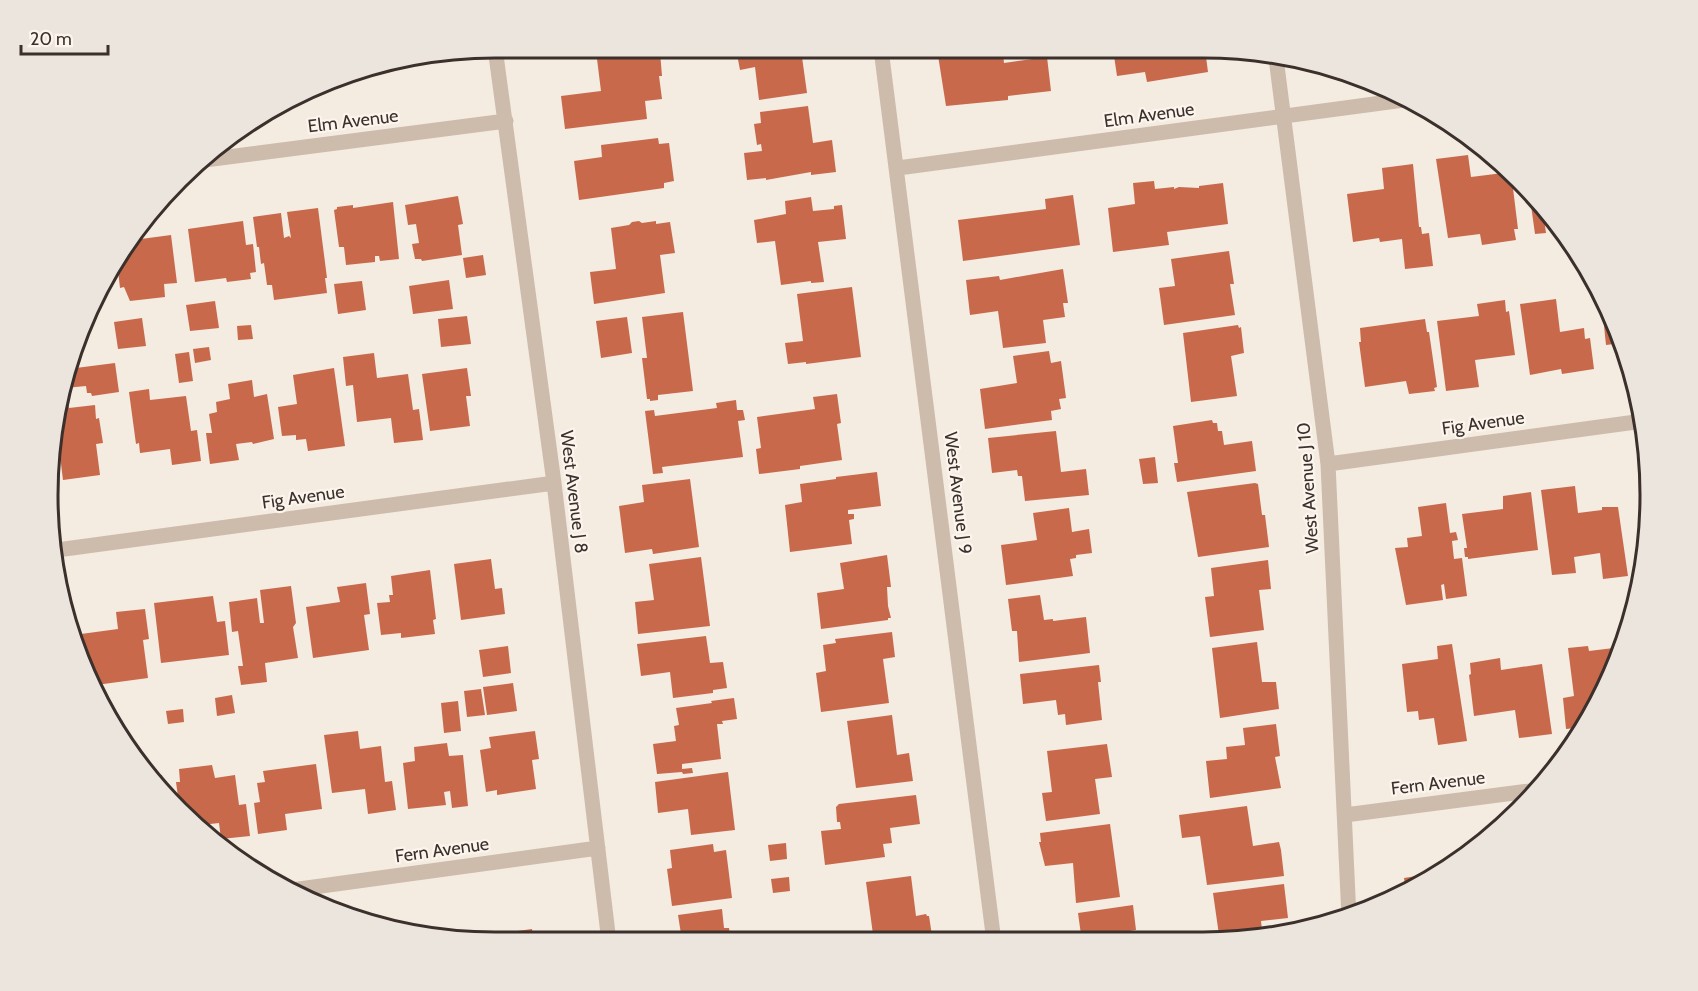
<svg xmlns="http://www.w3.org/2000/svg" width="1698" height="991" viewBox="0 0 1698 991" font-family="Cabin,sans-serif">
  <rect width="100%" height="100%" fill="#f4ebe1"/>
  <path fill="#c8694b" d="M729 48H824L825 50 789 55 790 59 802 57 807 93 759 100 755 67 740 70 737 54 730 55Z
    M937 49H977L978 57 1003 54 1004 63 1047 57 1051 91 1008 96V100L946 106Z
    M1113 49H1205L1208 72 1147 82 1145 72 1117 76Z
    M660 52 662 76H659L662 99 645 101 647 119 565 129 561 96 601 91 597 59Z
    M808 106 813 143 832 140 836 172 811 175V172L766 180V178L747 180 744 153 762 151 761 144 757 145 754 124 761 123 760 112Z
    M658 138 659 144 669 143 674 181 664 183V188L579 200 574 161 602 157 601 145Z
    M1468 155 1471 177 1511 172 1518 229H1514L1516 240 1482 245 1480 234 1448 238 1436 159Z
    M1413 164 1419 227H1421L1422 234 1429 233 1433 266 1405 269 1402 239 1380 242 1379 238 1353 242 1347 194 1384 189 1382 168Z
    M1154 181 1155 189 1174 187V189L1179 187 1199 188V186L1223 183 1228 224 1167 232 1169 245 1113 252 1108 208 1135 204 1133 183Z
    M1529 191 1551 218 1544 219 1546 233 1535 234Z
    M1073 195 1080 245 963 261 958 220 1046 209 1045 199Z
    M458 196 463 224 458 225 462 255 422 261 421 259H415L412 244 419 243 416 224 408 225 405 205Z
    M811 197 813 211 834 209V206L842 205 846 239 818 242 824 282 811 283V281L781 285 775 241 757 243 754 220 786 214 785 201Z
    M393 202 399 259 380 261 379 256H375V262L346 265 344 247H339L334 210 337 209V207L353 205V208Z
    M318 208 327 278H325L327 293 274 300 272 285H267L264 263 261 264 259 247H257L253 217 281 213 284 238 289 236 291 238 287 212Z
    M243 221 246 245 253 244 256 272 250 273 251 279 227 282 226 278 195 282 188 229Z
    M639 221 642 223 656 221V224L670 222 675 253 660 255 665 293 594 304 590 272 616 269 611 228 629 225 632 222Z
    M171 235 177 283 164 284 165 297 130 301 124 287 120 288 117 261 124 247 132 238 141 237V239Z
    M1229 251 1234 284H1230L1235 315 1164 325 1159 288 1175 286 1171 259Z
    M483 255 486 275 466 278 463 258Z
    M1063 269 1068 303H1063L1065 317 1043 320 1046 343 1003 348 998 311 970 315 966 280 999 276 1000 280Z
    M449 280 453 309 413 314 409 286Z
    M362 281 366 310 338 314 334 284Z
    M852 287 861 357 806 364V362L788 364 785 343 803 341 797 294Z
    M1601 297 1616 324 1622 343 1606 345Z
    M1556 299 1560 332 1584 328 1585 339 1590 338 1594 369 1562 374 1561 369 1530 375 1520 304Z
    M1505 300 1506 312 1509 311 1515 355 1475 360 1479 387 1446 391 1437 321 1479 316 1477 304Z
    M215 301 219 328 190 331 186 305Z
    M683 312 693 391 658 395V400L650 401V399H647L642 358H647L642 317Z
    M467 316 471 344 441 347 438 319Z
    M627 317 632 353 601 358 596 321Z
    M142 318 146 346 118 349 114 322Z
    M1425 319 1427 332H1429L1437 387 1434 388 1435 391 1409 394 1406 381 1365 387 1359 342H1361L1360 328Z
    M251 325 253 339 238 340 237 326Z
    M1238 325 1239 328 1241 327 1244 353 1231 356 1237 396 1191 402 1183 333Z
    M209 347 211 360 195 363 193 349Z
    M1049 351 1051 363 1061 361 1066 398 1059 399 1061 409 1051 411 1052 420 985 429 980 389 1017 383 1013 356Z
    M189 352 193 381 179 383 175 354Z
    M374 353 377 378 408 374 413 410 419 409 423 440 394 443 391 418 357 422 353 385 346 386 343 357Z
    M115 363 119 392 92 396 91 393H87L86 386 65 388 63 379 68 369Z
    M334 368 345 446 308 451 306 439 296 440V435L282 436 278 407 297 404 293 375Z
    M467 368 471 396H466L470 426 430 431 422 374Z
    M252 380 254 397 267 394 274 439 253 444 252 442 236 444 239 460 210 464 206 433H212L209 414 217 412 216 402 230 399 228 384Z
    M149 389 150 400 186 396 191 431 197 430 201 461 172 465 170 449 140 453 139 443 136 444 129 392Z
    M837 394 841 423 837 424 842 460 800 466V469L759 474 756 449 761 448 757 417 815 409 813 397Z
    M736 400 737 410H743L745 420 738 421 743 457 662 467 663 473 653 474 645 411 654 410 655 416 717 408 716 403Z
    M68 402 69 408 95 405 96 419 99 418 103 443 96 444 100 475 63 480 57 431 60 403Z
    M1212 420 1213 423H1217L1218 431H1222L1224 445 1252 441 1256 471 1177 482 1174 463H1178L1173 426Z
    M1056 431 1061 472 1086 469 1089 495 1025 501 1022 476H1018L1017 470 992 473 988 438Z
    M1155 457 1158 483 1143 484 1139 459Z
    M877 472 881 506 848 510V514H854V519L849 520 852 544 790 552 785 505 802 502 800 484 836 479V477Z
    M690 479 699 547 653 554 652 549 625 553 619 506 644 502 642 485Z
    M1255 483 1258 484 1262 515H1265L1269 547 1198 557 1187 492Z
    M1575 486 1578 513 1602 510V507H1618L1628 576 1603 579 1600 553 1574 557 1576 573 1552 575 1541 490Z
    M1531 492 1538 550 1468 559V557H1465L1464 548H1467L1462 514 1503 509V496Z
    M1446 503 1450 533 1456 532 1458 540 1452 541 1454 559 1462 558 1467 596 1446 599 1444 584 1441 585 1443 600 1406 605 1395 548 1408 547 1407 538 1422 536 1418 507Z
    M1069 508 1072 532 1089 529 1092 553 1076 555V558L1070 559 1073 576 1006 585 1001 545 1037 540 1033 513Z
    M1642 510H1649L1646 537H1645Z
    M887 555 891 587H887L888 606 891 618H888V620L821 629 817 593 844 589 840 563Z
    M701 557 710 626 638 634 635 602 654 600 649 564Z
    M491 559 495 589 502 588 505 614 461 620 454 564Z
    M1268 560 1271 589 1259 590 1264 630 1210 637 1205 597 1214 596 1211 568Z
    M430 570 436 619 433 620 435 634 401 638V633L381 635 377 603 390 602 389 595H393L391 576Z
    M366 583 370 614 364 615 369 650 313 658 306 607 340 602 337 587Z
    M291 586 296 623 293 627 298 658 265 663 267 682 241 685 238 666H243L238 631 232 632 229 602 257 598 260 623H264L260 590Z
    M1040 595 1044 620 1053 619V621L1086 617 1090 653 1019 662 1017 631H1012L1008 599Z
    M213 596 217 622 225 621 229 655 161 663 154 603Z
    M145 609 149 639 143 640 148 678 96 685 85 665 81 634 118 629 116 612Z
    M892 632 895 657 883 659 889 703 821 712 816 673 826 671 823 645 836 643 835 639Z
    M706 636 710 663 723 662 727 688 713 690V693L673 698 670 672 641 676 637 644Z
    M1257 642 1262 682H1276L1279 709 1220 718 1212 648Z
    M1452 644 1467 741 1438 745 1434 718 1419 720 1418 711 1407 712 1402 664 1438 659 1437 646Z
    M508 646 511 673 483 677 479 650Z
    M1588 646 1589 651 1622 647 1616 666 1584 727 1566 729 1563 698 1574 696 1568 648Z
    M1500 658 1501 670 1542 664 1552 734 1519 738 1515 710 1474 716 1469 675 1471 674 1470 663Z
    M1099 665 1101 682H1098L1102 720 1066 725 1065 714 1058 715 1056 700 1023 704 1020 674Z
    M513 683 517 711 487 715 483 687Z
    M481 689 485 715 467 717 464 691Z
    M232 695 235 713 217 716 215 698Z
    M734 698 737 719 722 721 723 724H717L721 759 682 764V769L692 768 693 773 683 774 682 772 657 774 653 744 676 741 674 726 679 725 676 708 712 703 711 701Z
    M458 701 461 731 444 733 441 703Z
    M183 709 184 722 168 724 166 711Z
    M892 715 897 755 909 753 913 781 856 788 847 721Z
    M1276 724 1280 756 1275 757 1281 788 1210 798 1206 761 1227 759 1226 747 1245 745 1243 728Z
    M358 731 360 749 381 746 385 782 392 781 396 810 368 814 365 789 332 793 324 735Z
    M535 731 539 759 532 760 536 789 497 795V790L486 792 480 750 491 748 489 737Z
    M447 743 449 756 463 755 468 806 452 808 450 791 444 792 446 805 408 809 403 763 415 761 414 747Z
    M1107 744 1112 777 1095 779 1100 814 1046 821 1042 793 1052 792 1047 751Z
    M316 764 322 809 285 814 287 830 258 834 254 803 260 802 257 783 265 782 263 771Z
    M212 765 215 778 235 775 239 805 246 804 250 836 221 839 219 823 201 825 179 804 176 782H180L179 769Z
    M728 772 735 830 691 835 688 809 658 813 655 782Z
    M162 775 164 790 150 777Z
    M916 795 920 824 890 828 892 843 883 844 885 857 825 865 821 831 841 829 840 822H837L836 807 839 804Z
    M1247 806 1253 846 1279 842 1281 850 1284 876 1207 885 1200 836 1182 838 1179 815Z
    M1110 824 1120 897 1076 903 1073 863 1045 866 1039 842H1041L1040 833Z
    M786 843 787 859 770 861 768 845Z
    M713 844 714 852 726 850 732 898 672 906 667 869 672 868 670 850Z
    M1461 857 1444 869 1443 859Z
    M1441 872 1427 883 1406 892 1404 878Z
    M911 876 916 916 926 914 927 916H929L933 942H874L866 882Z
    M789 877 790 891 773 893 771 879Z
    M1284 884 1288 918 1261 921 1262 930H1266V935L1232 942H1220L1213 893Z
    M1133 905 1136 930 1123 932 1125 942H1082L1078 913Z
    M722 909 724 928H729L731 942H676L675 934H681L678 915Z
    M532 929 534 942H495L494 934Z"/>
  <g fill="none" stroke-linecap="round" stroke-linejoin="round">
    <path stroke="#cdbbac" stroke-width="15" d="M495 48 554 483 609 942
      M881 49 994 942
      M1276 58 1328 464 1349 918
      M205 160 506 121
      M898 168 1404 100
      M1328 464 1643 421
      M57 550 554 483
      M1345 815 1537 790
      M292 890 598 848"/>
  </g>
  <g text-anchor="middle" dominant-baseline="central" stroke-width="4.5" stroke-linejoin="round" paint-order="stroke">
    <g font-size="18" fill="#3b302b" stroke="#fbf5ee">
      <text transform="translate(1149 115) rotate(-8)">Elm Avenue</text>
      <text transform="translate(353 121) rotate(-7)">Elm Avenue</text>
      <text transform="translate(1483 423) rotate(-8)">Fig Avenue</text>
      <text transform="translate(1308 488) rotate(-94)">West Avenue J 10</text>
      <text transform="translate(574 492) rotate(83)">West Avenue J 8</text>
      <text transform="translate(958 493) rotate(83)">West Avenue J 9</text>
      <text transform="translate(303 497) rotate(-8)">Fig Avenue</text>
      <text transform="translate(1438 783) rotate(-7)">Fern Avenue</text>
      <text transform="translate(442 850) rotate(-8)">Fern Avenue</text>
    </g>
  </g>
  <path d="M0 0H1698V991H0ZM495 58H1203A437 437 0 0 1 1640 495V495A437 437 0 0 1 1203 932H495A437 437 0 0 1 58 495V495A437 437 0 0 1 495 58Z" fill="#ece5de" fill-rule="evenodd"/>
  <path fill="none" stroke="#3b302b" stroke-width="3" d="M495 58H1203A437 437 0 0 1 1640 495V495A437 437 0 0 1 1203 932H495A437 437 0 0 1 58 495V495A437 437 0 0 1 495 58Z"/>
  <path d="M21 45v9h87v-9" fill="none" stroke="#3b302b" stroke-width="3"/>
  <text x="30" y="45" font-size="18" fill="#3b302b" stroke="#fbf5ee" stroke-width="4.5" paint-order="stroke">20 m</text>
</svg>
